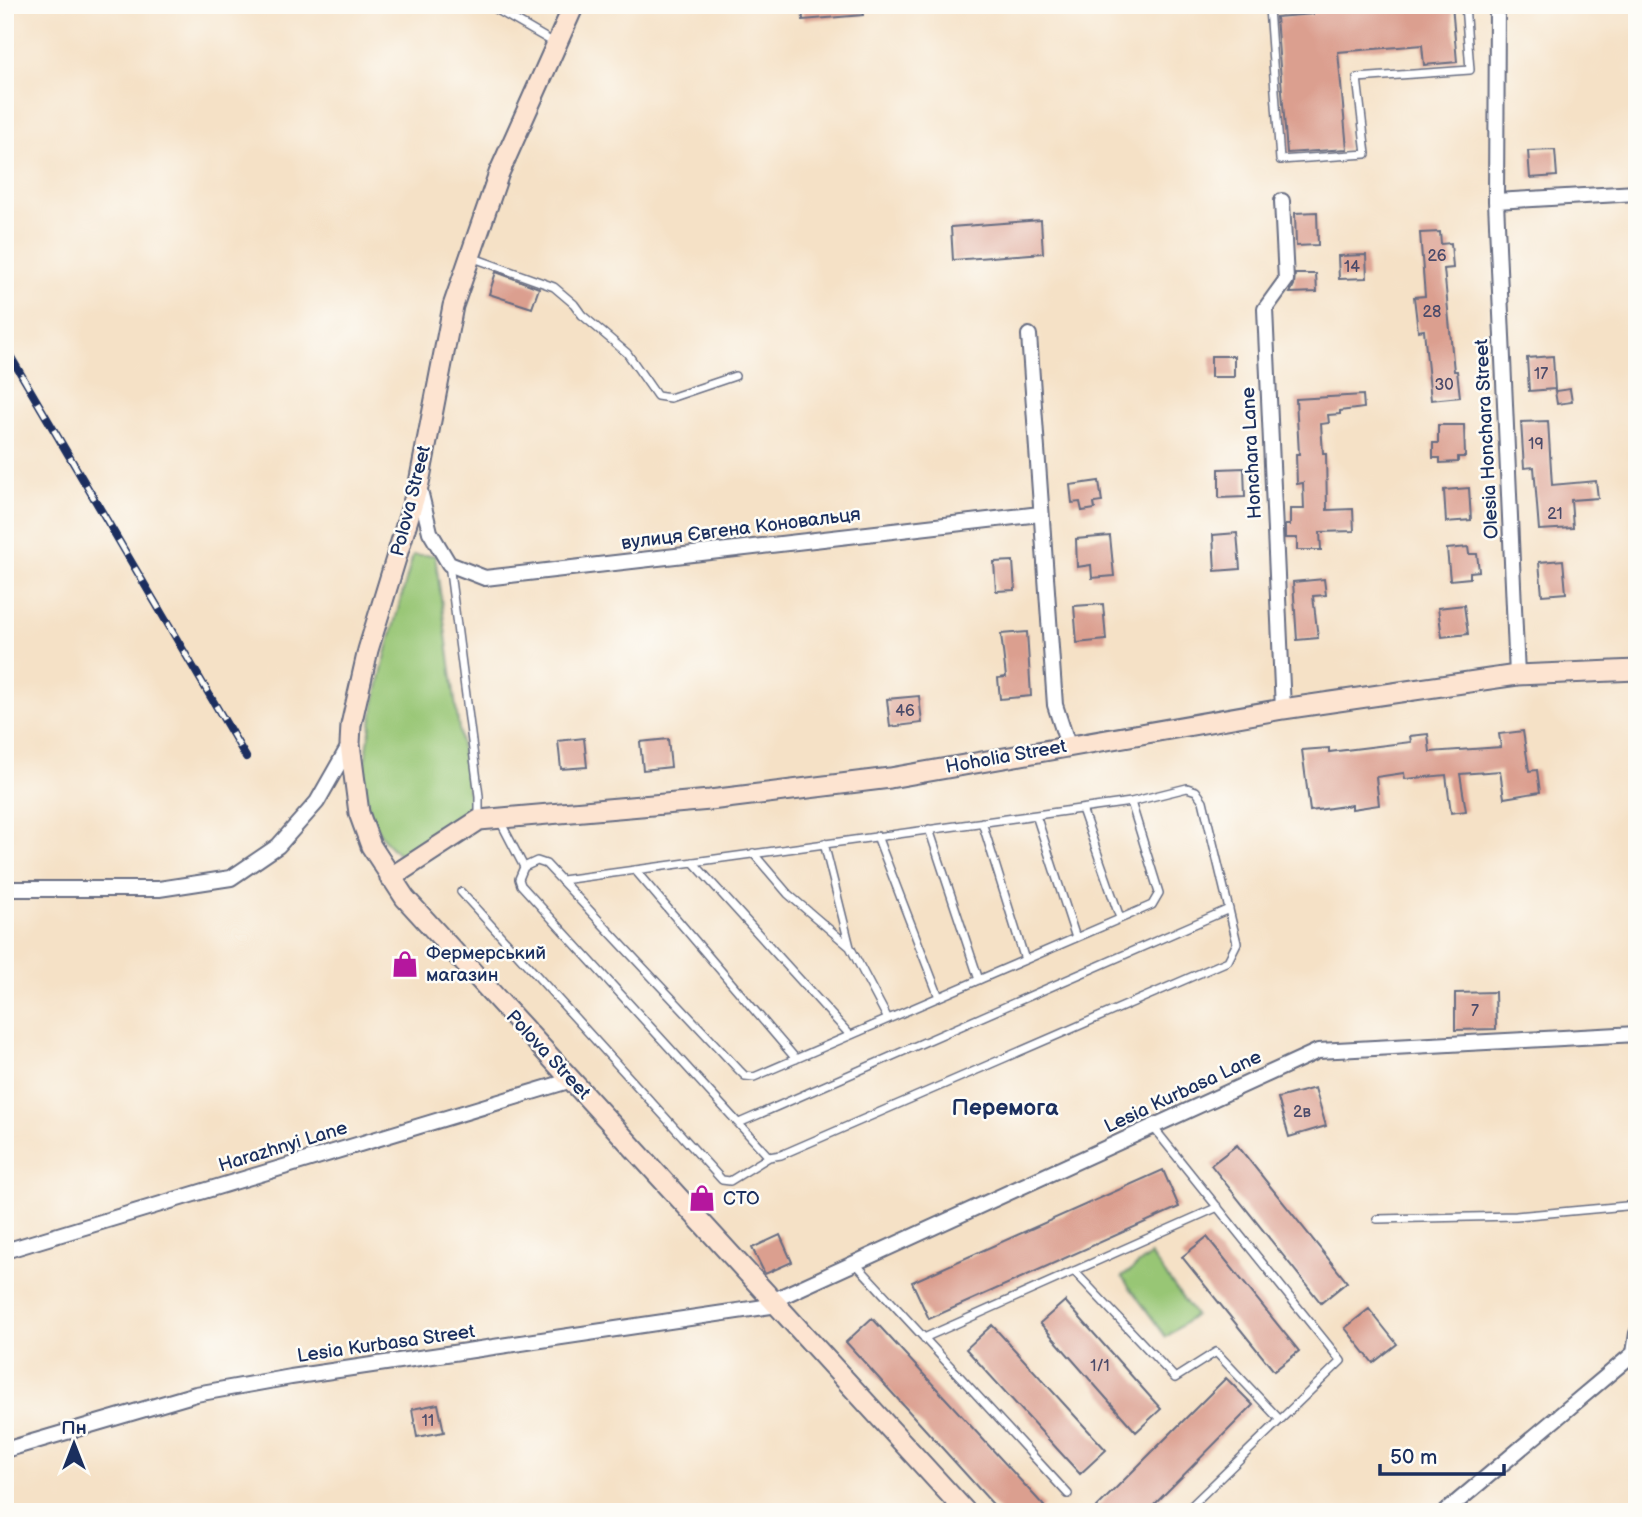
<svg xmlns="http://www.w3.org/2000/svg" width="1642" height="1517" viewBox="0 0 1642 1517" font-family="'Balsamiq Sans',sans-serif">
  <rect width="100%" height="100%" fill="#fdfcf7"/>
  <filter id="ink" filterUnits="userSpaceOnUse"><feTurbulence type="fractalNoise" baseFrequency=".0143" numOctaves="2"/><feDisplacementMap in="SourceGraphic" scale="14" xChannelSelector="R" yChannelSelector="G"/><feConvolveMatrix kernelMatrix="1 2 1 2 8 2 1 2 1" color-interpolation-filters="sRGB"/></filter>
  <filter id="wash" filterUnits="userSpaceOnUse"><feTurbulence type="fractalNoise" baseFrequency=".00686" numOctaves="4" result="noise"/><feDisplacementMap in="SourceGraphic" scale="28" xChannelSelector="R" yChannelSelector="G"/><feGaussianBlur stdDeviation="1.57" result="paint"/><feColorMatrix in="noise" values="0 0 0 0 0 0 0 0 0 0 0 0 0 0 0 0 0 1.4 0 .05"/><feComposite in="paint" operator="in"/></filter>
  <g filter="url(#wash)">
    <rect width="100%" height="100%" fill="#f5e1c6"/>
    <path fill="#98c675" stroke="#5a7a6a" stroke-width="2" d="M413 555H435L470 809 467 820 420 850 399 854C380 840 370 819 366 796 362 777 366 756 369 737 378 675 397 615 413 555Z
      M1151 1255 1195 1315 1166 1337 1122 1277Z"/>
    <g id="blocks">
      <path fill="#db9f8f" d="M802 5H862L863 15 803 20Z
        M1312 5H1452L1457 62 1424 65 1422 45 1338 52 1347 149 1287 153 1276 17 1313 14Z
        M1555 150 1557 176 1530 178 1528 151Z
        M1317 212 1318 245 1296 246 1295 213Z
        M1041 220 1043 253 953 260 951 227Z
        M1440 232 1441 244 1451 243 1453 268 1444 269 1454 371H1457L1460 397 1431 400 1424 330 1418 331 1414 297 1425 296 1420 233Z
        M1366 255 1367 278 1339 279 1338 256Z
        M496 272 539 288 532 308 489 294Z
        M1295 274H1316L1317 292 1290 293 1294 285Z
        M1211 356H1234V377H1211Z
        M1553 356 1555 389 1529 391 1527 358Z
        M1570 389 1572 402 1557 404 1555 391Z
        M1363 395 1364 408 1340 411V414L1328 415 1329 423 1321 424 1323 453H1326L1327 510 1353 509 1354 531 1320 532 1321 550H1297V538H1285V525H1290V509H1304L1303 483 1297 484 1296 454H1299L1296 399Z
        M1548 421 1552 485 1596 481 1598 498 1571 500 1573 528 1539 530 1534 467 1524 468 1521 422Z
        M1438 425H1464L1465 457H1458V462L1440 463V458H1433V443H1438Z
        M1244 468 1245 497 1219 498V469Z
        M1099 481 1102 502 1094 503 1095 509 1082 511 1080 502 1072 503 1070 485Z
        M1469 488 1471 520 1446 522 1444 490Z
        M1237 533 1240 569 1215 571 1213 535Z
        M1110 536 1114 576 1092 578 1091 565 1077 567 1076 539Z
        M1468 547 1469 554H1477L1479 571 1470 572V578L1450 580 1447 549Z
        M1563 560 1566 593 1542 595 1539 562Z
        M1013 561 1015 590 996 591 994 562Z
        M1324 579 1326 595 1313 596 1318 638 1297 640 1293 582Z
        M1103 604 1106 640 1077 643 1074 606Z
        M1464 605 1468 634 1442 637 1438 608Z
        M1027 632 1031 696 1000 699 998 678 1006 677 1001 634Z
        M919 696 922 723 890 727 887 699Z
        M1523 731 1529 771 1537 770 1540 792 1504 798 1500 771 1460 774 1466 811 1451 813 1446 775 1405 779 1404 773 1376 777 1379 805 1352 809V805L1310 811 1302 750 1329 748V752L1411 742 1410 736 1428 734 1430 752 1501 747 1499 734Z
        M584 738 587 767 561 769 558 741Z
        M668 739 671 767 643 770 640 742Z
        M1495 992 1496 1029 1455 1030V993Z
        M1315 1088 1326 1126 1289 1137 1278 1098Z
        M1237 1145 1347 1282 1321 1303 1211 1165Z
        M1163 1170 1179 1207 929 1319 912 1282Z
        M780 1235 792 1262 765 1274 752 1248Z
        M1207 1237 1299 1351 1274 1371 1182 1257Z
        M1065 1301 1161 1409 1136 1432 1040 1323Z
        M1369 1309 1397 1344 1373 1363 1345 1328Z
        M872 1318 1044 1506 1037 1512H1000L846 1342Z
        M992 1325 1106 1450 1080 1474 966 1349Z
        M1226 1378 1253 1405 1147 1512H1092Z
        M438 1404 444 1432 417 1437 412 1409Z"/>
    </g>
  </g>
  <g filter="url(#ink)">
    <use href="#blocks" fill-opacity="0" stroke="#676d82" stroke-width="2"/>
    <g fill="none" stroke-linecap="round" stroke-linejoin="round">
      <defs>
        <path id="lane" d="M489 5 556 44
          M1302 5 1269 8 1280 160 1366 154 1357 78 1470 70 1465 5
          M471 257 554 287 574 304 582 315 627 353 657 396 670 398 735 376
          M449 564 479 796V820
          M1082 809 1120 918
          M1036 815 1076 938
          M499 819 524 867 537 861 546 864 739 1070 745 1076 754 1077 1152 905 1159 893 1131 802
          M982 822 1025 960
          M929 829 979 980
          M877 836 939 997
          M824 843 850 947 888 1019
          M753 853 788 894 850 947
          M693 862 850 1035
          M524 867 519 879 521 885 769 1157 781 1155 1228 961 1237 943 1203 801 1196 791 1187 788 1131 802 562 880
          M635 870 796 1059
          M461 892 722 1180 730 1181 769 1157
          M739 1123 1229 909
          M1153 1127 1341 1361 1185 1512
          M1377 1219 1516 1216 1637 1205
          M856 1264 1068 1494
          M1074 1271 1175 1378 1216 1352 1280 1420
          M924 1338 1218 1207"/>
        <path id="street" d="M1497 5 1496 201 1517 675
          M1282 201 1286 280 1265 309 1283 709
          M1496 201 1637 193
          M1029 335 1055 705 1068 745
          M419 486 430 532 449 564 485 578 1040 514
          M5 889H159L231 878 278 846 317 802 350 744
          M5 1251 572 1080
          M774 1300 1318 1051 1637 1034
          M5 1450 196 1394 291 1377 778 1305
          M1445 1512 1634 1353 1637 1333"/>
        <path id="secondary" d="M574 5 499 173 453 306 419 483 368 650 351 725 350 744 359 813 371 846 405 898 966 1512
          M390 878 479 820 710 800 890 778 1283 709 1517 675 1637 670"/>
      </defs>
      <use href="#lane" stroke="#676d82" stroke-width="10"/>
      <use href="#street" stroke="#676d82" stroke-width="18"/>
      <use href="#secondary" stroke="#676d82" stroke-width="23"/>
      <use href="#lane" stroke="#fff" stroke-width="7"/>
      <use href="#street" stroke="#fff" stroke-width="14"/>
      <use href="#secondary" stroke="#fde4d1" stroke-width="19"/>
      <defs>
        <path id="rail" d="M5 347 246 757"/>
      </defs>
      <use href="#rail" stroke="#1b2f5e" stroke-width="8"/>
      <use href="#rail" stroke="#fdfcf7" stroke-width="5" stroke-dasharray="16" stroke-linecap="butt"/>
    </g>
  </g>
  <defs>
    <symbol id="shop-bare" viewBox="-9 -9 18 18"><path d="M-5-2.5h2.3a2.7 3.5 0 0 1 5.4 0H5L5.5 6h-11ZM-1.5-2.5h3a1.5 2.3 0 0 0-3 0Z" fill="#b5179e" stroke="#fdfcf7" stroke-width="2.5" paint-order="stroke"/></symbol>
  </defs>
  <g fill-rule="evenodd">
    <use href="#shop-bare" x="386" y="945" width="38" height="38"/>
    <use href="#shop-bare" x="683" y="1179" width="38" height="38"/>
  </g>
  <g text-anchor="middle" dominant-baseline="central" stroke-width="5" stroke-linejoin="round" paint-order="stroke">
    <g font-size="16" fill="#4b4b6a">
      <text x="1437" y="256">26</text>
      <text x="1352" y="267">14</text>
      <text x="1432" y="312">28</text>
      <text x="1541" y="374">17</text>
      <text x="1444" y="385">30</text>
      <text x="1536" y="444">19</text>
      <text x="1555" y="514">21</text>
      <text x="905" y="711">46</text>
      <text x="1475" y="1011">7</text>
      <text x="1302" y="1112">2в</text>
      <text x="1100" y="1366">1/1</text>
      <text x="428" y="1421">11</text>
    </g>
    <g font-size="19" fill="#1b2f5e" stroke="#fdfcf7">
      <text transform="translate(1487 439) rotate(-93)">Olesia Honchara Street</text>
      <text transform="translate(1252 453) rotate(-93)">Honchara Lane</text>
      <text transform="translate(411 501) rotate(-76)">Polova Street</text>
      <text transform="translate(741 529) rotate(-7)">вулиця Євгена Коновальця</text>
      <text transform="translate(1006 757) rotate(-10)">Hoholia Street</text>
      <text transform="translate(548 1055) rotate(47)">Polova Street</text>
      <text transform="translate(1183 1092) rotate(-25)">Lesia Kurbasa Lane</text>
      <text transform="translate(283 1147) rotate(-17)">Harazhnyi Lane</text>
      <text transform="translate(386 1344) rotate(-8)">Lesia Kurbasa Street</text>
    </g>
    <g font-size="19" fill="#1b2f5e" stroke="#fdfcf7" text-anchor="start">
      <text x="426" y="953">Фермерський<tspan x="426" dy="22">магазин</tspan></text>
      <text x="723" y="1198">СТО</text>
    </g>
    <g font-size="23" font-weight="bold" fill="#1b2f5e" stroke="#fdfcf7">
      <text x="1005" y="1108">Перемога</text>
    </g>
  </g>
  <rect width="1642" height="1517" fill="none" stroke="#fdfcf7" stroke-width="28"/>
  <g transform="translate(74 1444)" stroke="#fdfcf7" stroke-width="5" paint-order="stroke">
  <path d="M0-5L12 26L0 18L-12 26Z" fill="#1b2f5e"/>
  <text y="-10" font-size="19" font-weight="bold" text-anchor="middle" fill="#1b2f5e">Пн</text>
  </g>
  <path d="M1380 1464v10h124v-10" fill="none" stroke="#1b2f5e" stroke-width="3.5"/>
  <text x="1390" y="1464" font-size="21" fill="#1b2f5e" stroke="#fdfcf7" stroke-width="5" paint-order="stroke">50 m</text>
</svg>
